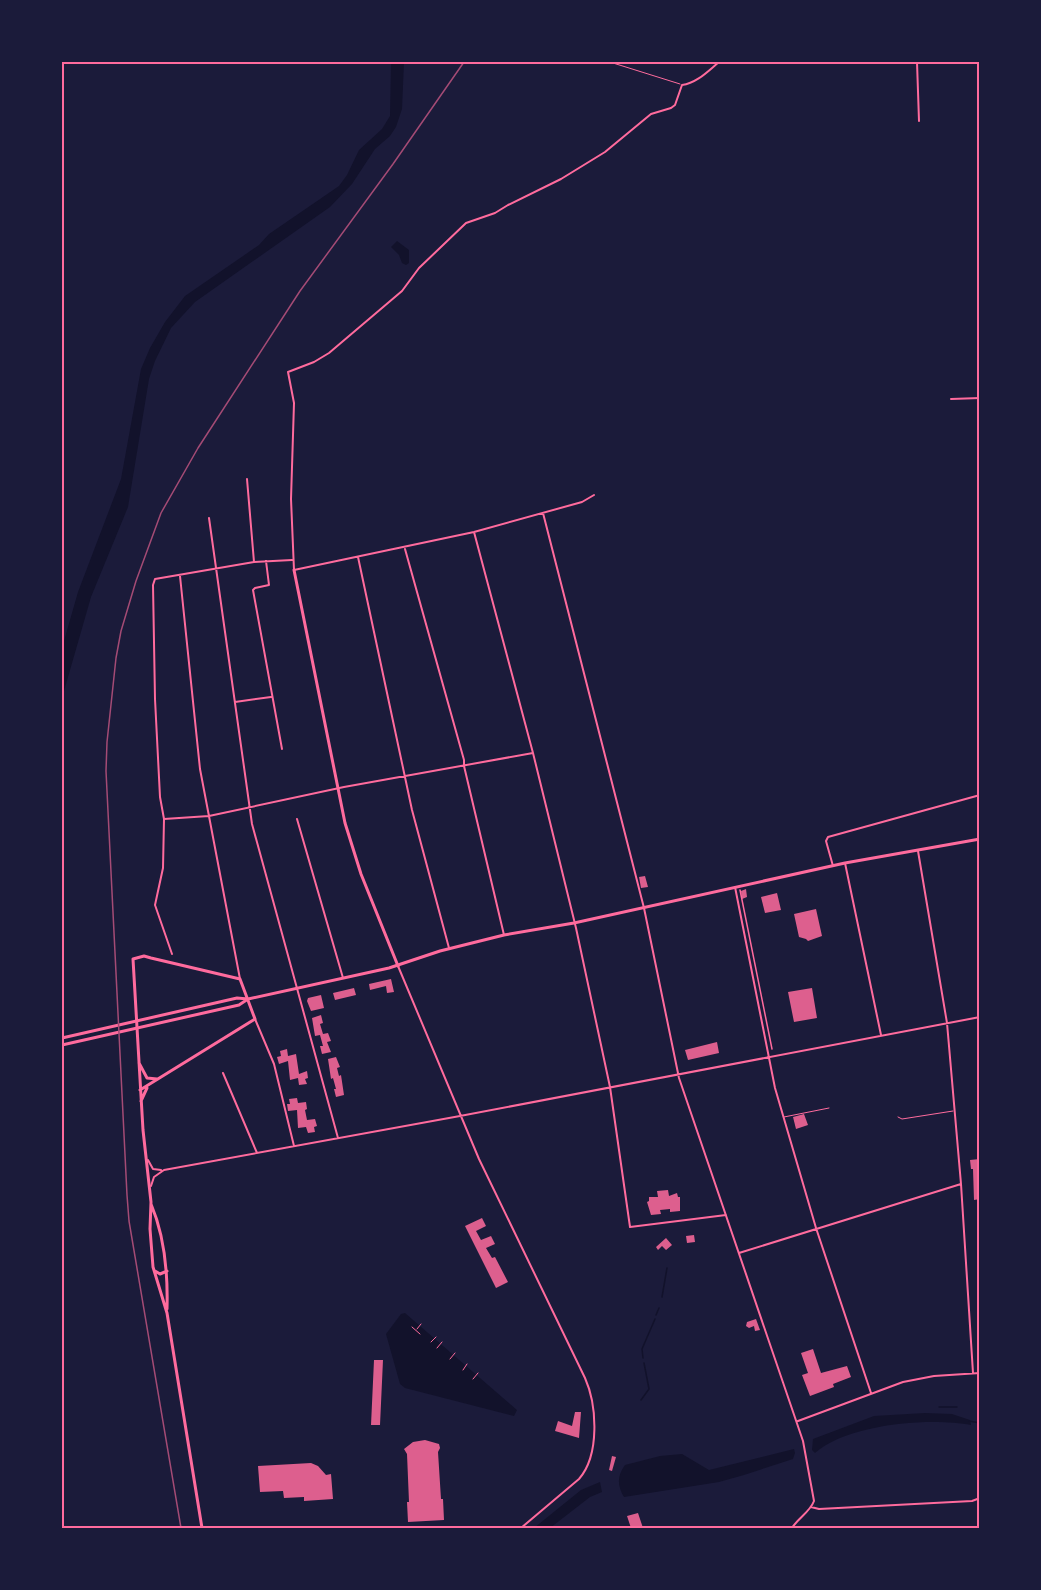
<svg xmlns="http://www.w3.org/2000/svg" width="1041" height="1590" viewBox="0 0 1041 1590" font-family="'Source Serif 4',serif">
  <rect width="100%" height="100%" fill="#1b1b3a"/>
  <path fill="#12122b" d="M391 62H404L402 109 396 127 390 136 375 149 352 184 330 207 195 302 171 328 155 361 149 379 128 507 91 597 62 698V648L78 592 121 479 141 369 150 348 165 322 185 296 259 245 269 234 339 186 347 175 359 150 382 129 390 116Z
    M397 241 409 250V263L406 265 402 263 399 255 391 247Z
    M405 1313 517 1410 514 1416 405 1388 400 1384 386 1334 401 1314Z
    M925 1413 952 1414 970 1420 971 1425C930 1417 847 1424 815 1453L812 1450 813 1439 874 1416Z
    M794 1449 795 1453 793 1459 744 1475 719 1482 624 1497C617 1485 617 1476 625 1465L660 1456 682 1454 709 1470Z
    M600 1482 602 1492 590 1497 550 1528H534L581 1490Z"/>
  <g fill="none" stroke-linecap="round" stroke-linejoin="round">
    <path stroke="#12122b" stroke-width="1.5" d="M662 1297 667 1268
      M656 1315 659 1308
      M643 1358 642 1349 655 1319
      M641 1400 649 1389 644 1363
      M939 1407H957
      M969 1421 980 1423"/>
  </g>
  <path fill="#dd5f8e" d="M645 876 648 887 641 888 639 877Z
    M746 889 747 897 742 899 741 891Z
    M777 893 781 910 765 913 761 897Z
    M816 909 822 936 808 941 806 939 799 937 794 914Z
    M391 979 394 992 387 993 386 986 370 990 369 984Z
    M354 988 356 995 335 1000 333 993Z
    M812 988 817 1018 794 1022 788 992Z
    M321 995 324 1008 311 1011 307 1001 308 998Z
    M321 1015 323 1023 320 1024 323 1034 328 1033 331 1041 327 1042 331 1052 322 1054 320 1046H323L320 1035 315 1036 312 1018Z
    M717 1042 719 1053 688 1060 685 1050Z
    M287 1049 288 1056 296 1054 299 1074 307 1071 308 1078 305 1079 307 1084 299 1085 298 1078 290 1080 288 1061 279 1064 277 1057 281 1056 280 1051Z
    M336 1057 340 1067 337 1068 339 1076 341 1075 344 1095 336 1097 334 1089H336L333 1078 331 1079 328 1059Z
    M297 1098 298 1103 306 1102 307 1109 305 1110 307 1120 315 1119 317 1126 314 1127 315 1132 308 1133 306 1127 298 1128 297 1110 288 1111 287 1104H290L289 1099Z
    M804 1114 808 1125 796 1129 793 1117Z
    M980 1159V1199L974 1200 973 1169H971L970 1160Z
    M668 1190 669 1196 677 1193 678 1197H680V1211L670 1212V1209L660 1210 661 1214 651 1215 647 1202 649 1201V1197H658L657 1191Z
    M482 1218 486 1226 476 1231 481 1240 491 1236 495 1244 486 1248 492 1258 495 1257 508 1282 496 1288 465 1226Z
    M694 1235 695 1242 687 1243 686 1236Z
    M666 1238 672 1245 666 1250 662 1246 658 1250 656 1247Z
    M756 1319 760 1330 755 1331 754 1326 749 1328 746 1326 747 1322Z
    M813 1349 821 1373 847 1366 851 1377 833 1384 834 1387 810 1396 802 1375 808 1373 801 1353Z
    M374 1360H383L380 1425H371Z
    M575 1412H581L579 1438 555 1431 558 1421 572 1426Z
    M425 1440 439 1444 440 1448 438 1452 441 1499H443L444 1520 408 1522 407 1502H409L407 1454 404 1449 413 1442Z
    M612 1456 616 1457 612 1471 609 1470Z
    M311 1463 318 1466 326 1475 331 1474 333 1499 304 1501V1497L284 1498 283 1491 260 1492 258 1466Z
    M638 1513 643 1528H631L627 1516Z"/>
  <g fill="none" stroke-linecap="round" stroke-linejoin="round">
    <path stroke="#ff6b9d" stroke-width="1" d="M412 1327 420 1334
      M417 1329 421 1324
      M431 1342 436 1337
      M437 1348 442 1342
      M450 1359 455 1353
      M463 1370 467 1364
      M473 1379 478 1373"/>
    <path stroke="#ff6b9d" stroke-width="1" d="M613 63 680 84
      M784 1117 829 1108
      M898 1117 902 1119 953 1111"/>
    <path stroke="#ff6b9d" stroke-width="1.5" d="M740 890 772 1049"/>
    <path stroke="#ff6b9d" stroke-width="2" d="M917 62 919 121
      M951 399 980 398
      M247 479 254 562
      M594 495 582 502 474 532 294 570 291 499 294 403 288 372 314 362 329 353 402 291 419 268 466 223 495 213 508 205 561 179 605 152 651 114 671 108 675 105 682 85C697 83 708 71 719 62
      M543 513 644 908 679 1078 803 1441 814 1501C810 1512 798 1518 792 1528
      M209 518 252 824 338 1138
      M474 532 533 753 576 928 610 1087 630 1227 726 1215
      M405 549 464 760V766L504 935
      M358 557 412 810 449 948
      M266 561 269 585 255 588 253 590 282 749
      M180 576 200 769 240 979
      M235 702 271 697
      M164 819 209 816 344 787 533 753
      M297 819 343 978
      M918 851 947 1023 961 1184 973 1373
      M845 863 881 1035
      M833 866 826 841 828 837 980 795
      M735 887 775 1088 816 1228 871 1393
      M172 954 155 905 163 868 164 819 160 797 155 699 153 585 155 579 254 562 292 560
      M398 966 479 1159 585 1378C597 1405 600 1455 579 1479L521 1528
      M255 1019 274 1064 294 1146
      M223 1073 257 1153
      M148 1160 153 1169 161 1170
      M151 1186 154 1177 164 1170 460 1116 980 1017
      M739 1253 961 1184
      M798 1421 903 1382 934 1376 980 1373
      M811 1507 819 1509 972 1501 980 1498"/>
    <path stroke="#ff6b9d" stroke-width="3" d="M294 570 345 823 361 874 398 966
      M139 1063 147 1078 157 1079
      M140 1090 255 1019 240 979 151 958 144 956 133 959 143 1130 151 1202 150 1229 153 1267 167 1313 202 1528
      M141 1101 147 1088
      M151 1204C165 1237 168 1274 167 1309
      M155 1271 160 1274 167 1271"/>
    <path stroke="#ff6b9d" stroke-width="3" d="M62 1038 237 998 248 999 389 968 440 951 504 935 574 923 845 863 980 839
      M62 1045 239 1005 248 999"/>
    <path stroke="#a44b75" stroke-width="1.5" d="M181 1528 129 1221 127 1195 106 771 107 742 116 658 121 631 136 581 161 513 198 448 300 291 393 164 464 62"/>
  </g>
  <rect width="1041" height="1590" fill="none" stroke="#1b1b3a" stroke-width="126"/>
  <rect x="63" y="63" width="915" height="1464" fill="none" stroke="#ff6b9d" stroke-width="2"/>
</svg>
